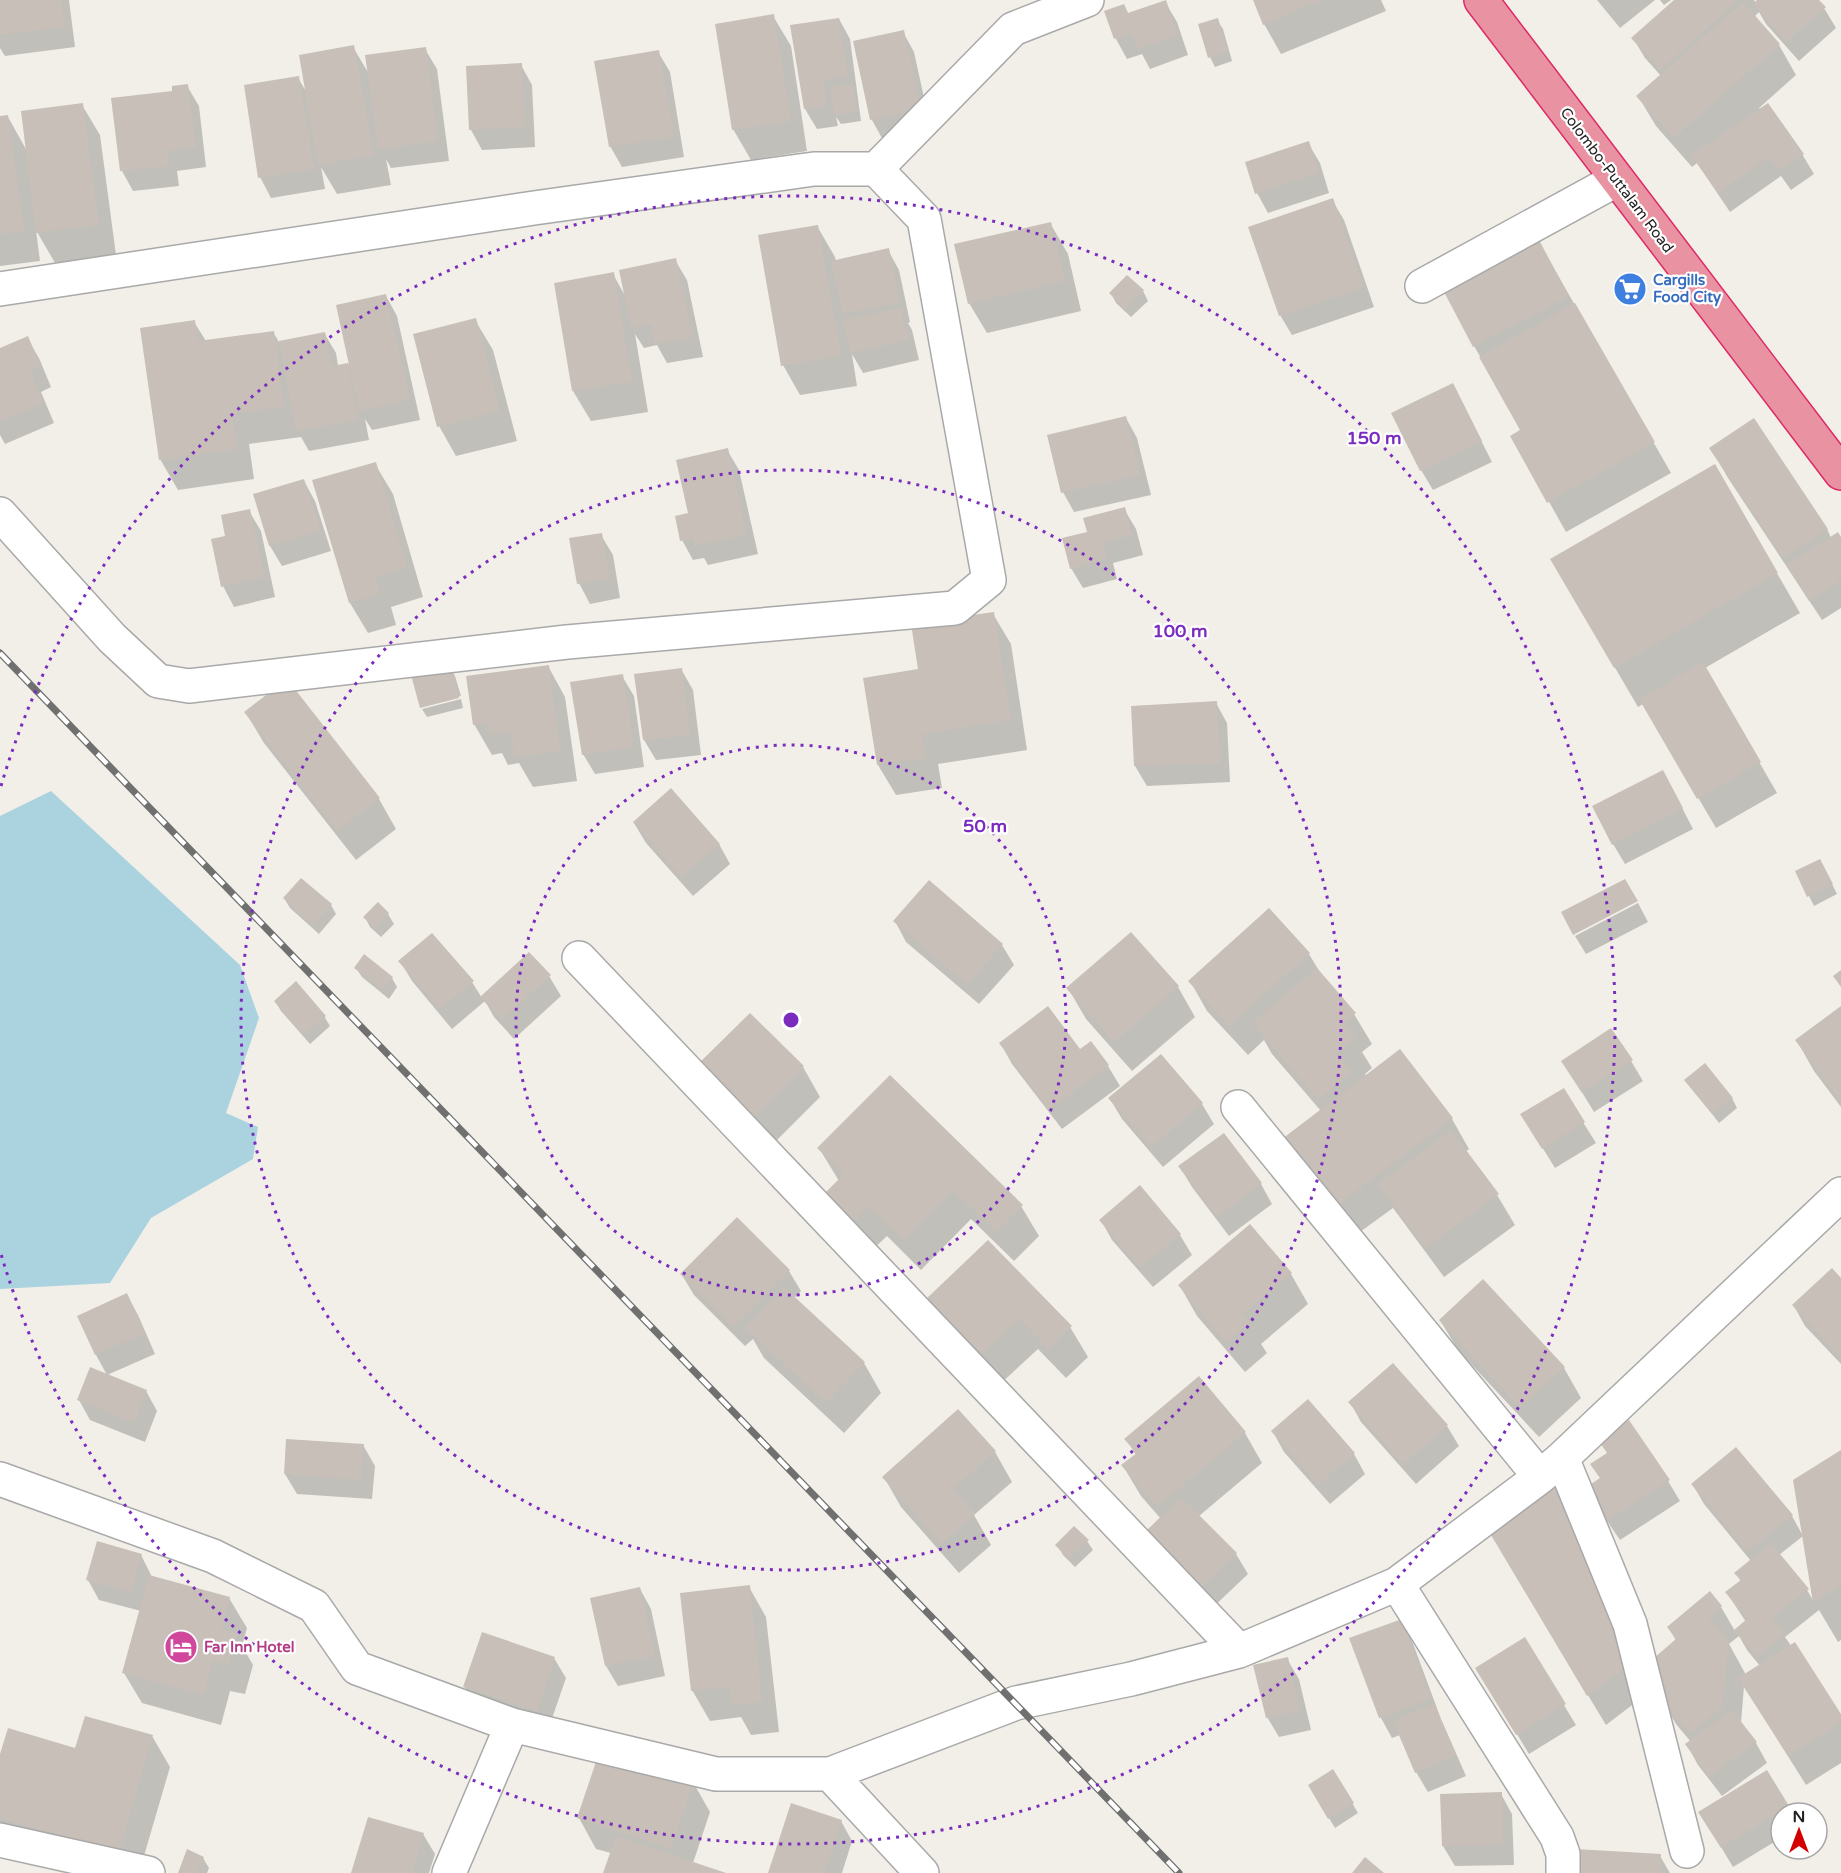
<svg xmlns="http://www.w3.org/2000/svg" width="1841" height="1873" viewBox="0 0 1841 1873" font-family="'Varela Round',sans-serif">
  <rect width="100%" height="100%" fill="#f2efe9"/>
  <path fill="#aad3df" d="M51 791 240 965 259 1018 226 1113 258 1127 253 1159 151 1218 110 1283 0 1289V816Z"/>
  <path fill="#0003" fill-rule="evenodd" d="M0 0H69L75 47 5 56 0 48Z
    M1254 0H1381L1386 11 1281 54 1264 24Z
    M1597 0H1655L1620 28Z
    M1660 0H1671L1664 5Z
    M1676 0H1754L1756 3 1759 0H1817L1824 8 1836 28 1799 61 1766 24 1759 12 1754 17 1779 45 1796 75 1759 108 1802 154 1814 174 1791 190 1781 176 1730 212 1697 163 1692 167 1656 126 1638 96 1661 76 1645 58 1633 38Z
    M1165 2 1177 22 1188 55 1150 69 1142 54 1127 59 1116 39 1106 12 1124 5 1129 15Z
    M773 16 791 46 807 151 751 160 733 129Z
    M839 19 850 39 861 121 841 124 836 117 838 126 817 129 805 109Z
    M1217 20 1223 29 1232 61 1215 67 1210 57Z
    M903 32 914 52 931 130 883 140 872 120 855 42Z
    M353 47 369 74 425 49 437 69 449 161 391 168 386 159 391 185 337 194 321 167 325 189 271 198 260 177 298 78 307 93Z
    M658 52 670 72 684 157 622 167 610 146Z
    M521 65 532 85 535 147 482 150 471 130Z
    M187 86 199 106 206 167 177 171 179 186 133 191 122 171 174 92Z
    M82 105 100 135 116 255 55 263 36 230 40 261 0 266V118L8 117 27 151Z
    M1308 143 1320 163 1329 193 1268 213 1257 193Z
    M1332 200 1344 220 1374 307 1292 335 1280 315Z
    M1050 223 1068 254 1081 311 987 333 969 303Z
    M817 226 835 257 836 262 888 250 899 270 910 322 908 323 912 330 919 360 863 373 852 354 857 386 800 395 783 365Z
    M675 260 687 280 703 357 667 363 657 345 644 348 635 334 648 412 591 421 573 391 613 274 624 294Z
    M1556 272 1671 473 1566 532 1512 436 1523 430 1474 346Z
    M1143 291 1148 301 1131 317 1116 303 1111 293Z
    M386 296 397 316 420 420 372 430 365 419 369 440 309 451 301 437 249 444 254 479 178 490 160 459 194 322 206 341 273 332 279 342 324 333 336 353 338 366 350 364Z
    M475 320 493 350 517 441 456 456 439 426Z
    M27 338 39 358 51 387 41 392 54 423 5 444 0 435V349Z
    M1463 405 1492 462 1433 490 1421 470Z
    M1126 418 1137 438 1151 495 1074 512 1063 492Z
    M1711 448 1827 529 1831 538 1841 540V608L1822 620 1728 478Z
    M727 450 739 470 758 554 708 565 704 558 693 560 682 540Z
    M375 464 393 494 423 597 391 607 396 625 368 633 350 603 314 481Z
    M1715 466 1800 613 1705 668 1777 793 1716 828 1643 704 1638 707 1552 560Z
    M304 481 315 501 331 551 282 566 270 546 255 495Z
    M1124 509 1136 529 1143 555 1113 563 1117 579 1083 588 1071 568 1089 533Z
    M249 511 261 531 275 597 234 607 223 586Z
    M601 535 613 555 620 598 590 604 579 583Z
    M993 614 1011 644 1027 750 938 764 942 788 896 795 878 765 920 670Z
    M548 666 565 697 577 781 533 787 519 763 508 765 502 753 492 755 474 724Z
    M450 667 455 676 461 696 421 706V708L413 676Z
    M681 669 693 690 701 755 656 760 644 740Z
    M622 676 634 696 644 767 595 774 583 754Z
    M287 681 379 799 396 829 356 860 264 743 246 713Z
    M461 699 463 708 427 717 422 709Z
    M1216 703 1227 723 1230 782 1147 786 1135 766Z
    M1674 792 1693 829 1625 864 1613 844Z
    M634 823 719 844 730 864 693 896 646 843Z
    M1825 870 1837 894 1814 906 1797 872Z
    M929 882 1002 945 1014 965 979 1004 906 942 895 921Z
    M284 898 331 905 336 914 319 934 290 908Z
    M1638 903 1648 922 1586 954 1575 936Z
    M378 904 388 914 394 924 381 937 370 927 365 917Z
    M1309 954 1321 974 1354 1014 1372 1044 1362 1052 1372 1068 1365 1074 1367 1076 1400 1051 1452 1119 1469 1149 1465 1152 1497 1195 1515 1225 1444 1277 1393 1208 1353 1237 1301 1169 1321 1111 1272 1054 1264 1040 1248 1055 1207 1011 1190 981Z
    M400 961 472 982 482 998 549 976 561 996 514 1039 494 1017 485 1001 452 1029 412 981Z
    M356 968 392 978 397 987 389 999 362 977Z
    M1178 987 1195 1017 1132 1071 1086 1019 1068 988Z
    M275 1001 324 1016 330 1026 310 1044 281 1011Z
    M1841 1008V1107L1814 1071 1797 1041Z
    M1091 1043 1108 1066 1120 1086 1062 1129 1012 1064 1001 1044 1079 1051Z
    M1161 1056 1202 1104 1214 1124 1163 1167 1122 1119 1110 1099Z
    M1563 1061H1631L1643 1081 1594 1112Z
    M803 1067 820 1097 763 1154 711 1102Z
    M1686 1080 1732 1098 1737 1108 1719 1123Z
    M1563 1090 1596 1143 1555 1168 1534 1134Z
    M1224 1135 1261 1184 1272 1204 1229 1236 1192 1187 1180 1167Z
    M819 1148 1021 1206 1039 1236 1014 1261 971 1219 921 1270 887 1236 865 1257 839 1181Z
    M737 1219 789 1271 801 1291 794 1298 864 1363 881 1393 844 1433 764 1358 753 1339 745 1346 694 1295 682 1275Z
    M1101 1220 1180 1235 1192 1255 1153 1287 1112 1240Z
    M1291 1274 1308 1304 1261 1344 1267 1353 1245 1372 1197 1316 1180 1286Z
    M1841 1280V1364L1805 1326 1794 1306Z
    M127 1295 138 1315 155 1354 107 1375 96 1355 79 1317Z
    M926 1301 1070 1327 1088 1357 1066 1378 1038 1349 998 1386Z
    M1440 1320 1564 1368 1581 1398 1539 1437 1458 1350Z
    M1392 1365 1447 1426 1459 1446 1416 1484 1361 1422 1350 1402Z
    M146 1391 157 1411 145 1442 90 1420 79 1400Z
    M1273 1432 1354 1454 1365 1474 1330 1504 1284 1452Z
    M1245 1433 1262 1463 1199 1516 1236 1554 1248 1574 1209 1611 1161 1519 1141 1496 1123 1466 1136 1455 1126 1439Z
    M363 1445 375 1466 372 1499 297 1494 285 1474Z
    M995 1452 1012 1482 974 1515 991 1545 959 1573 901 1507 884 1477Z
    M1841 1452V1640L1838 1642 1819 1610 1785 1637 1841 1717V1763L1806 1785 1744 1686 1741 1723 1756 1743 1767 1763 1722 1796 1698 1765 1687 1745 1691 1742 1676 1724 1658 1694 1648 1665 1676 1641 1669 1627 1721 1607 1735 1631 1746 1622 1727 1593 1741 1582 1736 1573 1751 1561 1704 1504 1693 1485 1792 1516 1803 1536 1779 1555 1807 1590 1814 1602ZM1739 1636 1747 1650 1760 1666 1746 1675 1729 1644Z
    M1592 1465 1668 1481 1680 1501 1620 1540 1598 1508 1601 1479Z
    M1556 1486 1644 1696 1606 1725 1507 1561Z
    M1087 1541 1093 1550 1075 1567 1063 1555 1057 1545Z
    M141 1555 152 1577 229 1598 247 1628 242 1646 253 1665 245 1694 230 1691 221 1725 142 1703 124 1673 141 1611 99 1600 88 1580Z
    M749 1587 766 1617 779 1732 751 1735 741 1717 710 1721 692 1690Z
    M640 1589 651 1609 665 1676 618 1686 606 1666 592 1600Z
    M1401 1621 1412 1641 1441 1719 1466 1776 1428 1792 1416 1772 1400 1735 1392 1738 1381 1718 1351 1639Z
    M1524 1639 1576 1725 1529 1754 1489 1688Z
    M554 1658 566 1678 548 1730 477 1707 465 1687Z
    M1287 1659 1299 1679 1311 1730 1279 1737 1267 1717Z
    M152 1736 170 1767 139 1873 0 1840V1759L76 1750Z
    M1333 1771 1358 1813 1335 1828 1310 1786Z
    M1767 1772 1792 1813H1781V1838L1733 1867 1712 1832Z
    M693 1782 710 1812 693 1863 723 1873H605L611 1853 596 1849 579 1818Z
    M1501 1794 1512 1814 1514 1865 1455 1866 1443 1846Z
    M841 1821 852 1841 842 1873H769Z
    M423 1834 435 1854 429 1873H352Z
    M1660 1856 1670 1873H1576Z
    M203 1858 209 1868 207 1873H179Z"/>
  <path fill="#c7bfb8" d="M0 0H61L65 27 0 35Z
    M1166 0 1178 35 1137 49 1131 33 1114 39 1104 11 1124 4 1128 13Z
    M1253 0H1322L1263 25Z
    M1674 0H1739L1660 70 1631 38Z
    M1757 0H1819L1826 7 1786 42 1753 4Z
    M1743 2 1780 44 1674 138 1636 96Z
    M774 14 791 121 732 130 715 24Z
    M839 18 848 76 823 80 827 106 804 109 790 25Z
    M1218 18 1228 52 1208 58 1198 24Z
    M904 30 921 110 870 120 853 41Z
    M354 45 374 155 318 165 299 55Z
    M426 47 438 141 378 149 365 55Z
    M659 50 674 137 609 147 594 61Z
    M522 63 525 127 469 130 466 66Z
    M299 76 314 169 258 178 244 85Z
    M188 84 196 147 167 151 169 166 120 171 111 98 172 91V86Z
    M853 84 857 112 834 115 830 87Z
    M83 103 99 225 36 233 21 111Z
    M1768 103 1804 154 1779 171 1769 157 1718 193 1691 155Z
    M8 115 24 231 0 234V116Z
    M1309 141 1319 173 1255 194 1245 162Z
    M1333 198 1364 287 1279 316 1248 227Z
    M1051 222 1065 281 968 304 954 244Z
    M818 225 841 356 781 366 758 235Z
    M1539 240 1569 296 1473 347 1443 290Z
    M889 248 900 302 843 314 831 261Z
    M676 258 693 337 654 344 651 324 631 328 619 270Z
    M614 272 632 382 572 391 554 283Z
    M1127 275 1144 290 1125 309 1109 293Z
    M386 294 410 400 359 411 336 305Z
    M1575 303 1655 442 1547 503 1510 436 1520 430 1479 357Z
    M901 308 909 340 850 353 843 320Z
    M476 318 500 411 437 427 413 334Z
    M195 320 198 341 274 331 284 407 232 414 237 449 159 460 140 328Z
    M325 332 332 366 348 363 358 420 296 431 279 341Z
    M28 336 41 367 30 371 44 403 0 421V348Z
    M1453 383 1482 441 1420 471 1391 413Z
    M1126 416 1140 475 1061 493 1047 435Z
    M1754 418 1828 529 1783 558 1709 448Z
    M728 448 747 534 695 546 693 538 680 541 675 516 688 513 676 460Z
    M376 462 407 567 375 577 380 594 349 603 312 480Z
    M1715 464 1778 573 1614 668 1550 559Z
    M304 479 321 531 269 546 253 494Z
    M1125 507 1133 535 1103 543 1107 559 1070 569 1062 538 1087 532 1083 518Z
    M250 509 265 577 221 587 211 539 225 536 221 515Z
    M1838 532 1841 537V580L1809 601 1786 565Z
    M602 533 610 579 577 584 569 538Z
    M994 612 1011 720 922 734 926 758 877 765 863 678 918 669 911 624Z
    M1703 662 1761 762 1697 799 1639 699Z
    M451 665 459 698 420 708 411 675Z
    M549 665 560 751 514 757 510 732 489 735 488 723 473 725 466 676Z
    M682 668 690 735 643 740 634 674Z
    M623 674 634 747 582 755 570 682Z
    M287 679 380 798 337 831 244 712Z
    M1217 701 1220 763 1134 766 1131 706Z
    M1663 770 1683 808 1612 845 1592 806Z
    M671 788 720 844 681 877 633 822Z
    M1820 859 1833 884 1807 897 1795 871Z
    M301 878 332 904 313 925 283 898Z
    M1625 879 1638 901 1573 935 1561 912Z
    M929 880 1003 944 967 985 893 921Z
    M378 902 389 913 375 929 363 917Z
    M1269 908 1310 953 1229 1026 1188 981Z
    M1131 932 1179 986 1114 1042 1066 988Z
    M432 933 474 981 440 1009 398 961Z
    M529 952 551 975 502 1020 480 997Z
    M364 954 393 977 383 990 354 968Z
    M1317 968 1356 1013 1343 1023 1356 1037 1337 1053 1352 1071 1318 1100 1252 1023Z
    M1841 970V987L1833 976Z
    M296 981 326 1016 303 1035 274 1001Z
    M1048 1006 1080 1049 1091 1041 1109 1065 1049 1110 999 1043Z
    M1841 1006V1102L1795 1040Z
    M750 1013 804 1066 745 1125 691 1071Z
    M1611 1028 1633 1060 1582 1093 1561 1061Z
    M1400 1049 1453 1118 1334 1208 1282 1139Z
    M1161 1054 1203 1103 1151 1147 1108 1098Z
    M1705 1063 1733 1098 1712 1114 1684 1080Z
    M890 1075 1023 1205 996 1232 953 1190 903 1240 868 1206 847 1228 818 1200 844 1174 817 1148Z
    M1564 1088 1585 1122 1542 1149 1520 1114Z
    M1451 1130 1499 1194 1425 1248 1378 1184Z
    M1224 1133 1262 1183 1217 1217 1178 1166Z
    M1140 1185 1181 1234 1140 1268 1099 1220Z
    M737 1217 790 1270 733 1327 680 1274Z
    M1250 1224 1292 1273 1243 1314 1251 1322 1226 1343 1178 1285Z
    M988 1240 1072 1326 1048 1349 1020 1319 979 1357 924 1301Z
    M1832 1268 1841 1278V1358L1792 1305Z
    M1483 1279 1565 1367 1520 1408 1439 1320Z
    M784 1287 865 1362 826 1403 745 1328Z
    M127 1293 145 1333 95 1355 77 1316Z
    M1393 1363 1448 1425 1403 1465 1348 1402Z
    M90 1367 147 1390 134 1423 77 1400Z
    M1199 1376 1246 1432 1157 1507 1121 1465 1137 1453 1124 1439Z
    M1308 1399 1355 1453 1318 1485 1271 1431Z
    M958 1409 996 1451 953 1489 975 1514 941 1544 882 1477Z
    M1629 1420 1670 1480 1607 1521 1585 1488 1600 1478 1590 1464 1607 1453 1598 1440Z
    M286 1439 364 1444 361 1480 284 1474Z
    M1736 1447 1793 1515 1747 1552 1691 1484Z
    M1841 1450V1586L1813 1603 1793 1480Z
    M1556 1484 1605 1592 1628 1665 1587 1696 1488 1530Z
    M1181 1497 1237 1553 1197 1592 1141 1536Z
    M1074 1526 1089 1540 1069 1559 1055 1545Z
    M97 1541 142 1554 131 1592 86 1580Z
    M1771 1543 1809 1589 1772 1618 1785 1634 1756 1657 1734 1630 1747 1619 1725 1592 1741 1580 1734 1573Z
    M149 1575 230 1597 221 1629 237 1634 228 1665 213 1661 204 1695 122 1673Z
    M750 1585 762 1702 732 1705 730 1687 691 1691 680 1593Z
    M640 1587 655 1656 605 1666 590 1598Z
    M1710 1591 1722 1606 1709 1617 1729 1641 1722 1707 1690 1734 1656 1694 1664 1687 1646 1665 1676 1639 1667 1627Z
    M1402 1619 1431 1699 1379 1718 1349 1638Z
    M482 1632 555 1657 537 1711 463 1687Z
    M1525 1637 1566 1704 1516 1735 1475 1668Z
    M1795 1642 1841 1714V1722L1788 1756 1738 1678Z
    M1288 1657 1300 1710 1266 1718 1253 1665Z
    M1434 1703 1456 1755 1415 1773 1393 1721Z
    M1732 1710 1757 1742 1709 1777 1685 1744Z
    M85 1716 153 1735 119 1852 0 1818V1754L8 1728 75 1748Z
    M600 1750 694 1781 671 1849 577 1818Z
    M1333 1769 1354 1803 1328 1819 1308 1785Z
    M1767 1770 1789 1806 1721 1848 1698 1812Z
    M1502 1792 1503 1845 1442 1846 1440 1794Z
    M791 1803 842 1820 824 1873H768Z
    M368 1817 424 1833 412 1873H351Z
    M616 1836 726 1873H603Z
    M187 1849 204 1857 197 1873H178Z
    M1576 1849 1661 1854 1660 1873H1574Z
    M1365 1857 1384 1873H1352Z"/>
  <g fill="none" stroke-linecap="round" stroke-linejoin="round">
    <defs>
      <path id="minor" d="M876 169 1013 29 1087 0
        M1422 286 1616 180
        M0 289 534 208 814 169H876L924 219 989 580 955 608 567 642 189 686 158 681 112 638 0 514
        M579 958 1239 1651
        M1238 1107 1540 1477
        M1562 1458 1630 1624 1687 1851
        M0 1479 213 1556 314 1606 357 1668 512 1725 716 1774H830
        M1397 1584 1557 1837 1563 1854V1873
        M0 1840 148 1873
        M449 1873 512 1725
        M922 1873 830 1774 1016 1703 1131 1679 1239 1651 1397 1584 1540 1477 1562 1458 1841 1194"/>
      <path id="highway" d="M1481 0 1841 473"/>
    </defs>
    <use href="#minor" stroke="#a9a9a9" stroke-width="36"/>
    <use href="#highway" stroke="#dc2a67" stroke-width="36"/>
    <use href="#minor" stroke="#fff" stroke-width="33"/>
    <use href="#highway" stroke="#e892a2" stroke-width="33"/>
    <defs>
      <path id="rail" d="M0 653 1179 1873"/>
    </defs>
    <use href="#rail" stroke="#707070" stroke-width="7"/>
    <use href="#rail" stroke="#fff" stroke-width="4.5" stroke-dasharray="14" stroke-linecap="butt"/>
  </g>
  <g fill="none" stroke="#7b2cbf" stroke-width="3" stroke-dasharray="3 6">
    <circle cx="791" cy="1020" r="275"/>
    <circle cx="791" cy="1020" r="550"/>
    <path d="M1 786A824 824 0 1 1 1 1254"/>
  </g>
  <defs>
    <symbol id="supermarket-disc" viewBox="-11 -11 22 22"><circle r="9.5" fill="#3f7fe0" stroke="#fff"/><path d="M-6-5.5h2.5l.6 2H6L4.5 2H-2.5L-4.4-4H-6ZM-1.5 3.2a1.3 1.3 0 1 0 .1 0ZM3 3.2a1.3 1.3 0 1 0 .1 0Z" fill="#fff"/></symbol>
    <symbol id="hotel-disc" viewBox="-11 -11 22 22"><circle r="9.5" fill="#d1479c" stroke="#fff"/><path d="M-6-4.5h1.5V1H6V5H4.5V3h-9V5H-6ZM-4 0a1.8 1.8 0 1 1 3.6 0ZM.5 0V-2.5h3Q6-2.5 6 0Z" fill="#fff"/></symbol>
  </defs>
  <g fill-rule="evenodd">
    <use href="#supermarket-disc" x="1611" y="270" width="38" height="38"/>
    <use href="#hotel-disc" x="162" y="1628" width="38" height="38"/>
  </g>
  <g text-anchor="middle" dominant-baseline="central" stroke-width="4.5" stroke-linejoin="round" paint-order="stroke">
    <g font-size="15" fill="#222" stroke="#fff">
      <text transform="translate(1617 180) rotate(53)">Colombo-Puttalam Road</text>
    </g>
    <g font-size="15" font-weight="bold" fill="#366cbe" stroke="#fff" text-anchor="start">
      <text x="1653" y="280">Cargills<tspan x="1653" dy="17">Food City</tspan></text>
    </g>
    <g font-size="15" font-weight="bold" fill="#b23c85" stroke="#fff" text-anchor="start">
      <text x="204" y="1647">Far Inn Hotel</text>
    </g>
  </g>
  <circle cx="791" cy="1020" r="9" fill="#7b2cbf" stroke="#fff" stroke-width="3"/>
  <g font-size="18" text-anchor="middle" font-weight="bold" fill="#7b2cbf" stroke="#fff" stroke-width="4.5" stroke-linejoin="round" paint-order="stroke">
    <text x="1374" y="444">150 m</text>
    <text x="1180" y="637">100 m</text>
    <text x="985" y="832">50 m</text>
  </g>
  <g transform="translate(1799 1831)"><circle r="28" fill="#ffffff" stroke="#a7a7a7" stroke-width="1.5"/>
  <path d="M0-4.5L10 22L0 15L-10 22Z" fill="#d40000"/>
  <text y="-9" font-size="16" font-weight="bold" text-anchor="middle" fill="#222222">N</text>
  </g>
</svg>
